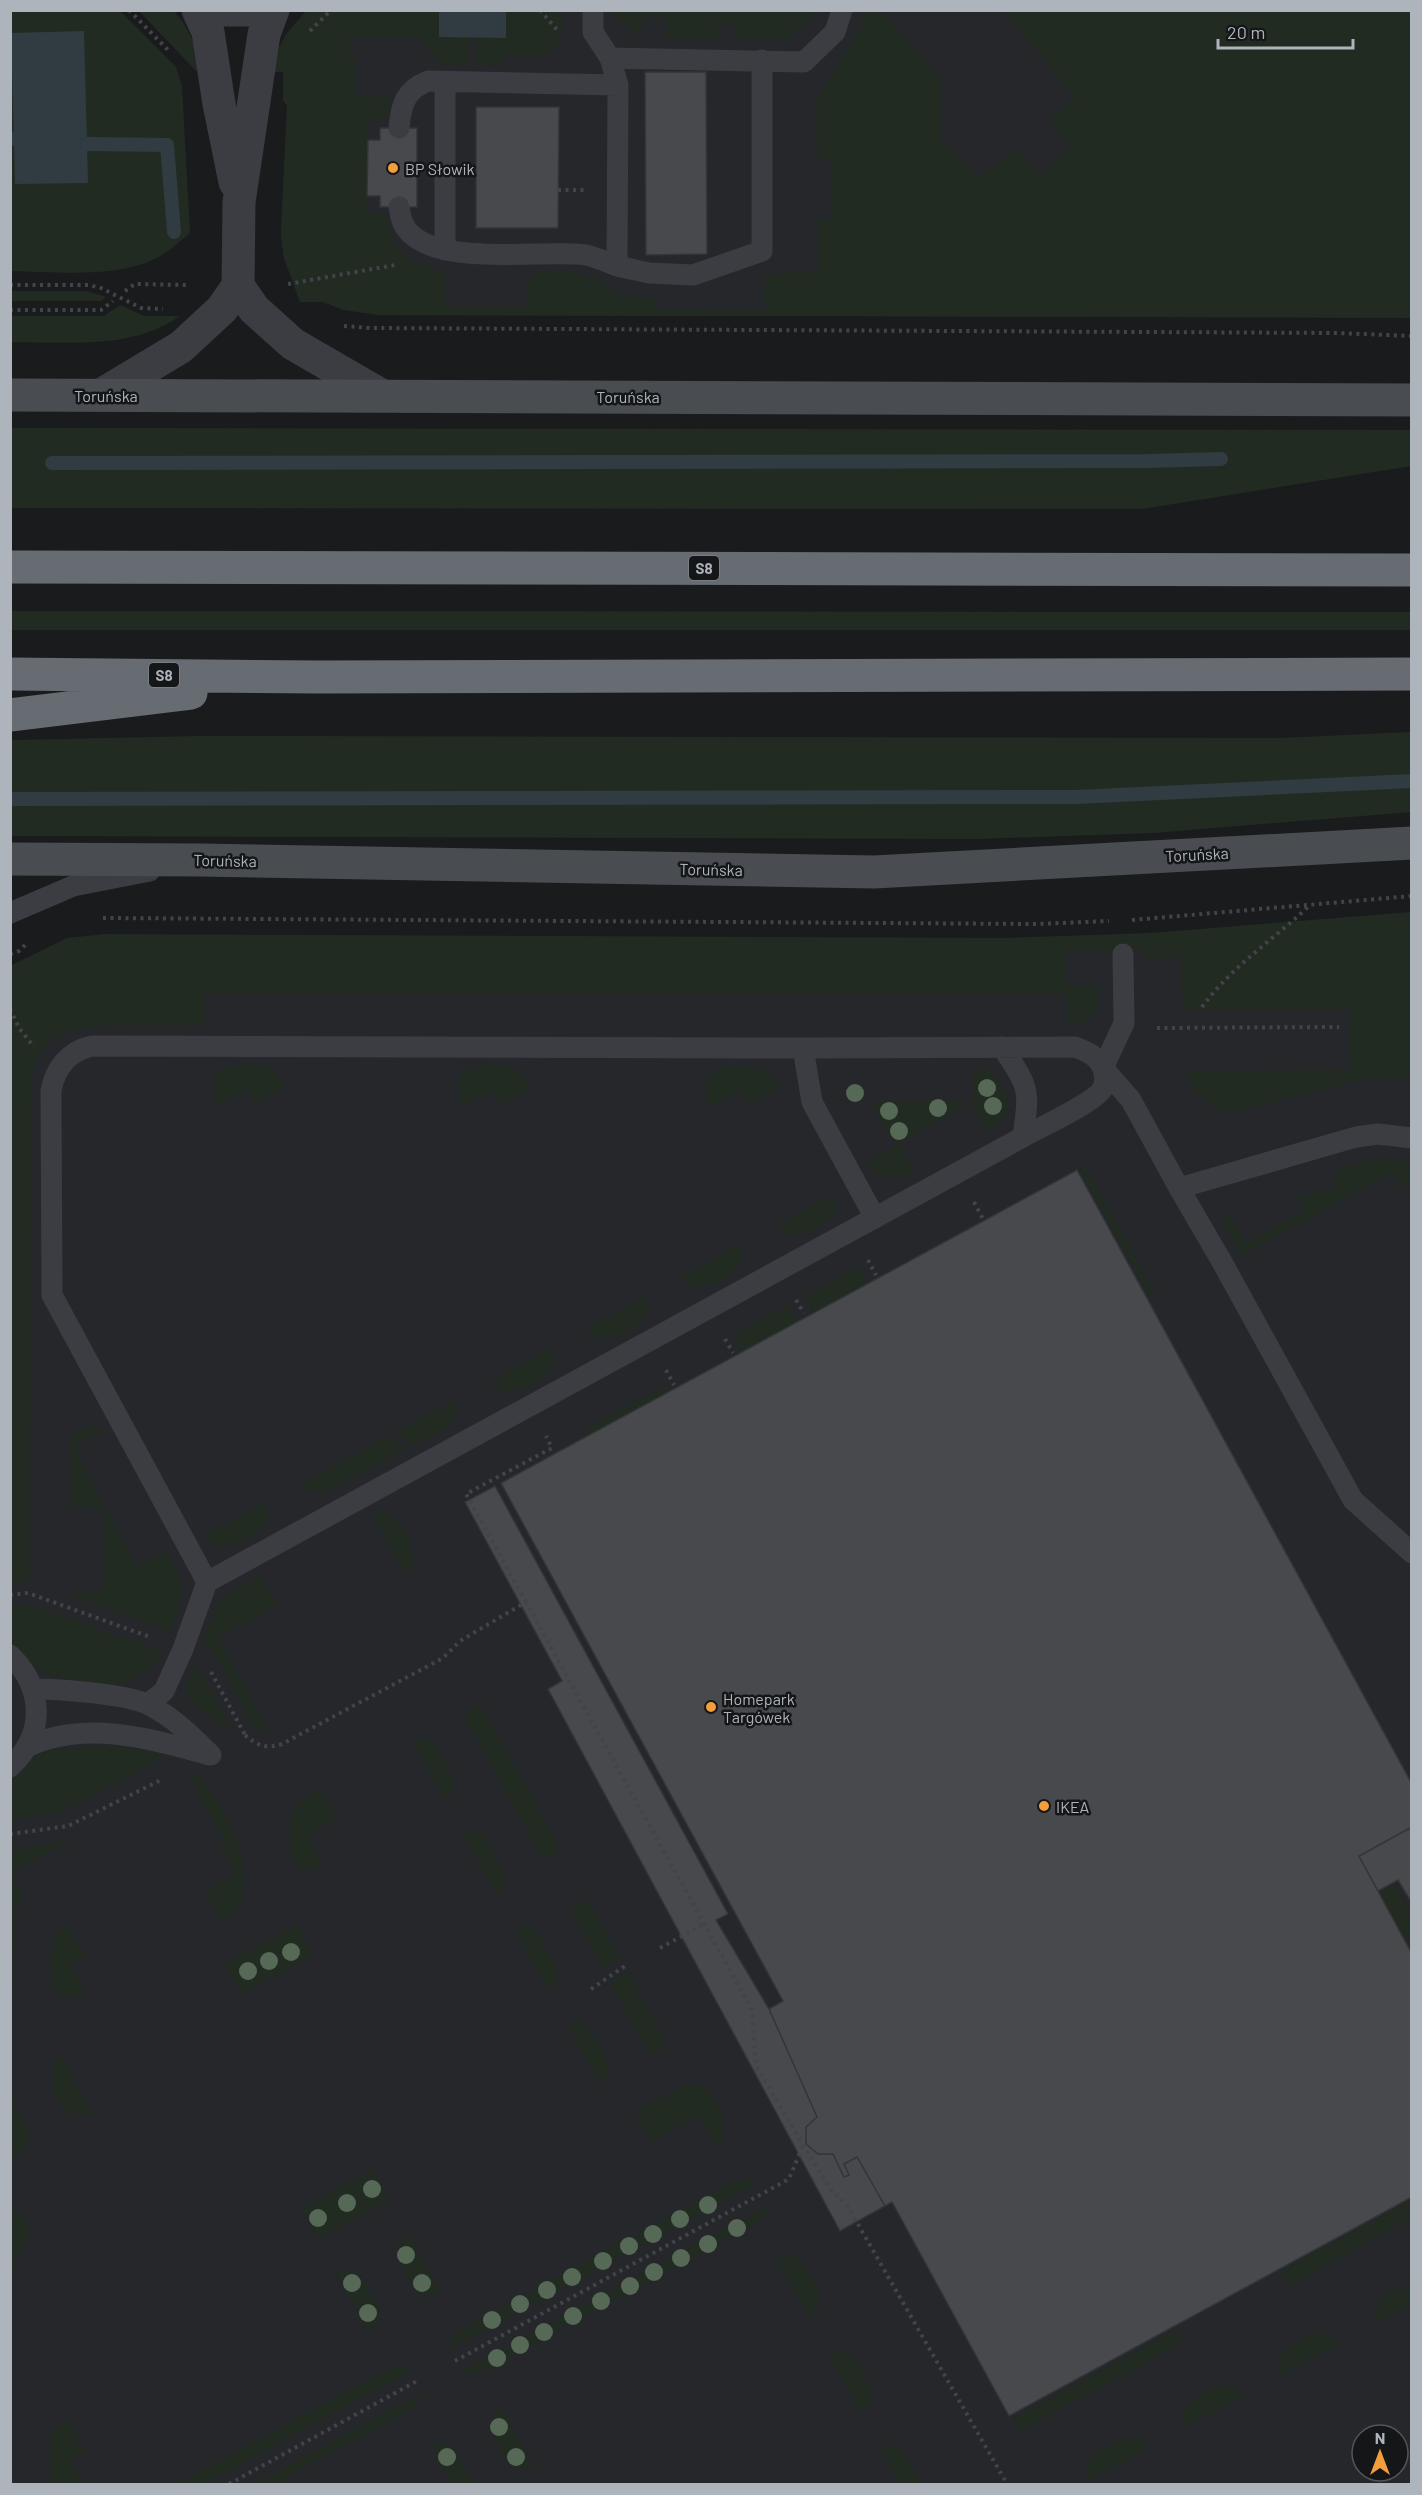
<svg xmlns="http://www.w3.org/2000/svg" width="1422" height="2495" viewBox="0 0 1422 2495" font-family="Barlow,sans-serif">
  <rect width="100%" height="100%" fill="#1a1b1d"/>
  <path fill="#26272a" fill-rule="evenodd" d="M306 11H1198L1284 317 379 315 344 310 323 302H300L284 258 281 234 287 106 283 100V72L279 47 287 33Z
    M1155 945 1411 965V2484H11V979ZM1362 2435H1398V2471H1362Z"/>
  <path fill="#222b22" d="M11 11H120L176 67 182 86 190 233C180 241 171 250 160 256 120 279 56 272 11 271Z
    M139 11H174C189 28 198 48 200 71H196Z
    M306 11H439V37H469V65H440L418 37H349V54L355 55 356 96 389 97 388 120 367 121 368 214H387C390 250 411 266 445 271V306L528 307V282L532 276 538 272 549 271 574 272 601 283 618 295 657 300V310L766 312C753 263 783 274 817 272V218L832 220V159L817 158 816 101 861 27 866 11H881L941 80V141L977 176 990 170 1016 149 1040 175 1071 147 1048 120 1075 98 1004 11H1411V318L379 315 344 310 323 302H300L284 258 281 234 287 106 283 100V72H272C276 47 290 30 306 11Z
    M506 11H564C562 61 546 57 502 56L501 65H476L477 37 506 38Z
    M613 11H817L810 21 792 32 794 38 789 39H737L735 24 717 25 718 39H668L667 18H642V38L628 29Z
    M10 291H87L106 297 101 301H11Z
    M120 305 144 316H180C132 350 67 342 11 342V316H104Z
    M10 428 1411 430 1412 466 1142 509 11 508Z
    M11 611 1411 612 1412 630H11Z
    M1411 732V812L1154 833 975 839 11 836V740L199 736 1281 738Z
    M1411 912V1080L1365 1079 1234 1112C1209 1112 1193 1093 1186 1071L1350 1070 1349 1009H1183L1181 958 1147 959V950L1065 952 1067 986 1100 985C1100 1008 1092 1024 1068 1027L1067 993H203V1026C179 1026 156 1026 133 1026 86 1026 41 1024 31 1082L30 1581 11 1582 10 966 67 938 105 934 1002 938 1150 933Z
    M263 1066 275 1072 285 1087 256 1103 248 1089 218 1105C212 1092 209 1083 219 1071L232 1066Z
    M472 1067C494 1064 525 1063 531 1088L501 1104 493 1089 464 1105C454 1090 455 1075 472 1067Z
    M974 1067C1008 1072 1022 1115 988 1131L971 1102 898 1143 914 1172C897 1182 877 1179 866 1163L896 1146 872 1102 973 1101Z
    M720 1068H762L774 1079 779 1088 749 1104 741 1090 712 1106C703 1090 702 1077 720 1068Z
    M1387 1158 1411 1163V1193L1389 1174 1241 1256 1223 1223 1229 1215 1245 1244 1304 1211 1296 1197 1337 1187 1336 1175C1347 1162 1371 1160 1387 1158Z
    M1084 1164 1157 1297 1151 1300 1079 1167Z
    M824 1199H831L839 1203C835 1223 790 1250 777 1225Z
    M740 1244C753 1270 708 1293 688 1285L681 1277Z
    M860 1266 869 1283 814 1313 805 1296Z
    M645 1297 648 1306 645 1318C631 1333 601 1349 586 1329Z
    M788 1305 798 1322 742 1352 733 1335Z
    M550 1348C561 1373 522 1394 501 1391L491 1381Z
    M663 1386 666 1393 590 1434 587 1428Z
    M455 1400C466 1426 430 1436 412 1446L396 1432Z
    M93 1424 104 1431 73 1447 137 1567 167 1551C188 1589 185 1592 170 1632L69 1594V1591H103L104 1507H70L71 1438 73 1434Z
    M389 1436 405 1450 324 1493 310 1492 300 1484Z
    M264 1504C280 1526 239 1545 221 1547L210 1541 205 1535Z
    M379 1512C398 1512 418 1548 413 1566L404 1573 372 1514Z
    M261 1575 277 1605 218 1637 269 1733 256 1729 211 1648 202 1645C219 1598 218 1599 261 1575Z
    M28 1604 163 1652C157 1668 136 1678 119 1683 108 1685 60 1680 49 1675 36 1668 19 1654 12 1640 8 1632 10 1617 11 1607Z
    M196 1663 229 1725 224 1728 189 1700C183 1687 191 1675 196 1663Z
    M480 1704 558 1844 557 1853 549 1857 540 1854 465 1717 468 1709Z
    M422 1738 434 1742 454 1780 453 1792 445 1800 412 1740Z
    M119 1745 147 1750 165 1756 63 1811 11 1821V1782L37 1756 48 1750Z
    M193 1774C226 1796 273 1902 221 1921L205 1891 236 1874 219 1844 224 1840 189 1775Z
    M319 1790 336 1819 307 1835 323 1866C294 1881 290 1853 290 1833 290 1827 289 1820 292 1814 298 1802 307 1795 319 1790Z
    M472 1832 484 1835 505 1875V1885L496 1894 464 1835Z
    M73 1839 11 1873V1850Z
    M11 1875 23 1897 20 1906 14 1910 11 2042Z
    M1394 1882 1411 1914V1954L1378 1891Z
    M581 1901 590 1903 620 1959 603 1968 573 1914V1907Z
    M297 1924 313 1955 241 1994 225 1964Z
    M68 1926 85 1956 71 1965 87 1993 74 1998 60 1996C48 1986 49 1948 57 1935 60 1930 64 1928 68 1926Z
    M523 1927 535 1929 558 1970 557 1981 548 1990 516 1930Z
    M628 1972 665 2041 664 2048 652 2054 647 2050 610 1982Z
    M579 2022C591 2026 613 2065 608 2077L600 2084 567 2025Z
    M61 2055 92 2114C54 2126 40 2067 61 2055Z
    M687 2084 703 2086C717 2100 736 2130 715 2145L699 2116 651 2142 635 2112Z
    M11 2095C16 2116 38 2129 25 2151L12 2156Z
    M373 2170 390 2200 318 2239 301 2209Z
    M746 2179 757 2183 449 2350 452 2337 460 2330 734 2181Z
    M1411 2200V2218L1289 2286 1281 2271Z
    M767 2206 764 2215 757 2222 482 2371 473 2374 462 2371Z
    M11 2212 25 2218 29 2231 11 2273Z
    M408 2234 441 2294 424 2296C414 2292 397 2262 398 2250 398 2243 403 2238 408 2234Z
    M785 2255C790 2255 795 2256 799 2259 804 2264 821 2295 820 2302 819 2309 814 2313 809 2317L776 2258Z
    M345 2271 360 2275 379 2308V2323L369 2332 336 2273Z
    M1411 2282V2304L1376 2323 1373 2314 1380 2299Z
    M1176 2330 1183 2342 1021 2431 1012 2419Z
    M1327 2333 1339 2344 1281 2375 1277 2365C1282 2347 1310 2333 1327 2333Z
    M836 2351C840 2351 842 2350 846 2351 854 2355 872 2389 872 2397 871 2405 866 2409 861 2413L828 2354Z
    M399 2366 411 2371 203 2484H176L389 2369Z
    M1232 2385 1240 2389 1245 2396 1185 2427C1175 2403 1212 2385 1232 2385Z
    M422 2393 419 2402 410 2410 274 2484H254Z
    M501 2407 534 2467 518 2469C501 2459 480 2421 501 2407Z
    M66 2422H69L85 2451 70 2460 85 2484H54C48 2474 47 2441 54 2431 57 2426 61 2424 66 2422Z
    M1127 2437 1140 2438 1149 2448 1089 2480C1079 2455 1110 2446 1127 2437Z
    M435 2443H445L454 2448 474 2484H452L431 2445Z
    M892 2445 903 2451 921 2484H899L880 2448Z"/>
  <path fill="#303c41" d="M439 11H506V38L439 37Z
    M84 31 88 183 15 184 11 33Z"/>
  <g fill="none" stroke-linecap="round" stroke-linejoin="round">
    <path stroke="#303c41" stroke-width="14" d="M10 139H14
      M87 144 167 145 174 232
      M52 463 1148 461 1221 459
      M10 799 1076 797 1412 781"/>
  </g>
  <path fill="#47494d" stroke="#343539" stroke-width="1.5" d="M645 72H706L707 254 646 255Z
    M476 107H559L558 228H476Z
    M380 128H417V207H380V196H367L368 140H380Z
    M1077 1170 1412 1784V1827L1359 1856 1412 1954V2197L1009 2416 892 2202 885 2206 857 2157 844 2164 849 2175 844 2177 833 2154H818L806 2144V2127L817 2117 769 2009 783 2001 501 1483Z
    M495 1486 728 1914 716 1920 769 2009 817 2117 806 2127V2144L818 2154H833L844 2177 849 2175 844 2164 857 2157 885 2206 840 2231 548 1689 562 1681 465 1502Z
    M1412 1827V1903L1398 1880 1378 1891 1359 1856Z"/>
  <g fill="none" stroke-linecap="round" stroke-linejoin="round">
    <path stroke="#414449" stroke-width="4" stroke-dasharray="3 4.5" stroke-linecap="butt" d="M129 10 169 51
      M540 10 558 31
      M310 31 331 10
      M558 190H585
      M288 284 395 265
      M10 285H89L101 288 141 308 163 309
      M125 291 135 284 187 285
      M10 310H101L113 301
      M344 326 370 328 1337 333 1412 336
      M103 918 1036 924 1109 921
      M1132 920 1412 896
      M10 954 19 951 25 945
      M1202 1007C1232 966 1273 940 1309 906
      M10 1009 19 1028 34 1047
      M1157 1028 1339 1027
      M974 1202 983 1219
      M868 1260 876 1275
      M796 1300 804 1313
      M725 1339 733 1353
      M666 1370 674 1385
      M10 1595 28 1593 150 1637
      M526 1602 466 1494 552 1448 546 1436
      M211 1672 245 1735 243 1736
      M245 1735C257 1746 266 1749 282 1744L443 1658 460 1641 526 1602 752 2010 756 2066 830 2189 847 2205 1007 2484
      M10 1834 68 1826 163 1779
      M660 1948 706 1923
      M591 1989 625 1966
      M455 2361 789 2179 803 2145 806 2144
      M229 2484 417 2381"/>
    <path stroke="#3b3d42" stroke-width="21" d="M610 58 804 62 835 32 842 10
      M445 82V250
      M399 128C401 105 405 90 428 81L618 85
      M399 207C400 213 401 220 404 225 427 269 544 249 586 255 596 257 607 262 617 266L618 85 610 58 593 32V10
      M617 266 649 273 693 275 762 251V60
      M10 913 73 886 150 871
      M1123 954 1124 1023 1103 1068 1131 1100 1179 1188 1356 1137 1378 1134 1412 1138
      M1002 1047C1029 1088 1030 1087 1023 1137
      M1179 1188 1222 1262 1353 1500 1412 1553
      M207 1582 52 1295 51 1091C55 1068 69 1051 92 1046L803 1048 812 1102 875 1218
      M10 1655C44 1688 46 1734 10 1767
      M34 1689C59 1689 128 1694 149 1705 173 1717 192 1736 211 1755
      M148 1704 164 1691 183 1649 207 1582 1023 1137C1039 1128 1096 1102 1103 1088 1105 1082 1105 1075 1103 1069 1098 1056 1088 1052 1075 1047L803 1048
      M27 1747C86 1719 151 1739 210 1755"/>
    <path stroke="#3b3d42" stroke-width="33" d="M198 10 208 32 219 104 235 182
      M225 10H254
      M238 286 254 309 293 344 381 395
      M101 395 181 347 222 309 238 286 239 202 264 34 273 10"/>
    <path stroke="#494d52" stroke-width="33" d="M10 395 1412 400
      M10 859 202 860 874 872 1412 843"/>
    <path stroke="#676c73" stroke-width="33" d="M10 567 1412 570
      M10 674 318 677 1412 674
      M10 715 191 693"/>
  </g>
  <g fill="#566856">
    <circle cx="987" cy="1088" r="9"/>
    <circle cx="855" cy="1093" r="9"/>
    <circle cx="993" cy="1106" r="9"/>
    <circle cx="938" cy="1108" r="9"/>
    <circle cx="889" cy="1111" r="9"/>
    <circle cx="899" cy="1131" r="9"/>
    <circle cx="291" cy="1952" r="9"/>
    <circle cx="269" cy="1961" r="9"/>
    <circle cx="248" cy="1971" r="9"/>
    <circle cx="372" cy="2189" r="9"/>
    <circle cx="347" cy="2203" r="9"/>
    <circle cx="708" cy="2205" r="9"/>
    <circle cx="318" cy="2218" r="9"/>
    <circle cx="680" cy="2219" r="9"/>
    <circle cx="737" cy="2228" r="9"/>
    <circle cx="653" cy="2234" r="9"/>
    <circle cx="708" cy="2244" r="9"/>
    <circle cx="629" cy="2246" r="9"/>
    <circle cx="406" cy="2255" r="9"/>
    <circle cx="681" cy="2258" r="9"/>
    <circle cx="603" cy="2261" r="9"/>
    <circle cx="654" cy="2272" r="9"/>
    <circle cx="572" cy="2277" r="9"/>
    <circle cx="352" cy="2283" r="9"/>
    <circle cx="422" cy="2283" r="9"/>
    <circle cx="630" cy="2286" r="9"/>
    <circle cx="547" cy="2290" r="9"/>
    <circle cx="601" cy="2301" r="9"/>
    <circle cx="520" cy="2304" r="9"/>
    <circle cx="368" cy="2313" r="9"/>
    <circle cx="573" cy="2316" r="9"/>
    <circle cx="492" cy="2320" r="9"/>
    <circle cx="544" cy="2332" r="9"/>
    <circle cx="520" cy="2345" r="9"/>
    <circle cx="497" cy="2358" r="9"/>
    <circle cx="499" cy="2427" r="9"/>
    <circle cx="447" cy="2457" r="9"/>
    <circle cx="516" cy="2457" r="9"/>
  </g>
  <g fill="#f39e3c" stroke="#151618" stroke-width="2">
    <circle cx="393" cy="168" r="6"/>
    <circle cx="711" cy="1707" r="6"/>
    <circle cx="1044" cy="1806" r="6"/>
  </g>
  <g text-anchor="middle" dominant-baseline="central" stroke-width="5" stroke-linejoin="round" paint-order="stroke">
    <g fill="#151618" stroke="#7f858b" stroke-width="1.5">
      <rect x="689" y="556" width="30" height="24" rx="4.5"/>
      <rect x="149" y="663" width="30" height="24" rx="4.5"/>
    </g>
    <g font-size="15" font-weight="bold" fill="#adb4bc">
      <text x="704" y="568">S8</text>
      <text x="164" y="675">S8</text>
    </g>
    <g font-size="16" fill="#adb4bc" stroke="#151618" text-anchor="start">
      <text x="405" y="168">BP Słowik</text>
      <text x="723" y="1698">Homepark<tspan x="723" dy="18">Targówek</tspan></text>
      <text x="1056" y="1806">IKEA</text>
    </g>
    <g font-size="16" fill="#adb4bc" stroke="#151618">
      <text x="106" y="395">Toruńska</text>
      <text x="628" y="396">Toruńska</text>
      <text transform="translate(1197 854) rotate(-3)">Toruńska</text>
      <text transform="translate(225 860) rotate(1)">Toruńska</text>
      <text transform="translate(711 869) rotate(1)">Toruńska</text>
    </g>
  </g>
  <rect width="1422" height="2495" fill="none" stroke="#adb4bc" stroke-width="24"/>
  <g transform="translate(1380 2453)"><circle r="28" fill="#151618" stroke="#52555a" stroke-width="1.5"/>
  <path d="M0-4.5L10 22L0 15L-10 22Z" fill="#f39e3c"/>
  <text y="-9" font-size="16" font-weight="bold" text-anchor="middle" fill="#adb4bc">N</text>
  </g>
  <path d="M1218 39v9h135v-9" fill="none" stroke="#adb4bc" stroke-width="3"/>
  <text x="1227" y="39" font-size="18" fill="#adb4bc" stroke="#151618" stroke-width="4.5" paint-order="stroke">20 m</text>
</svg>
